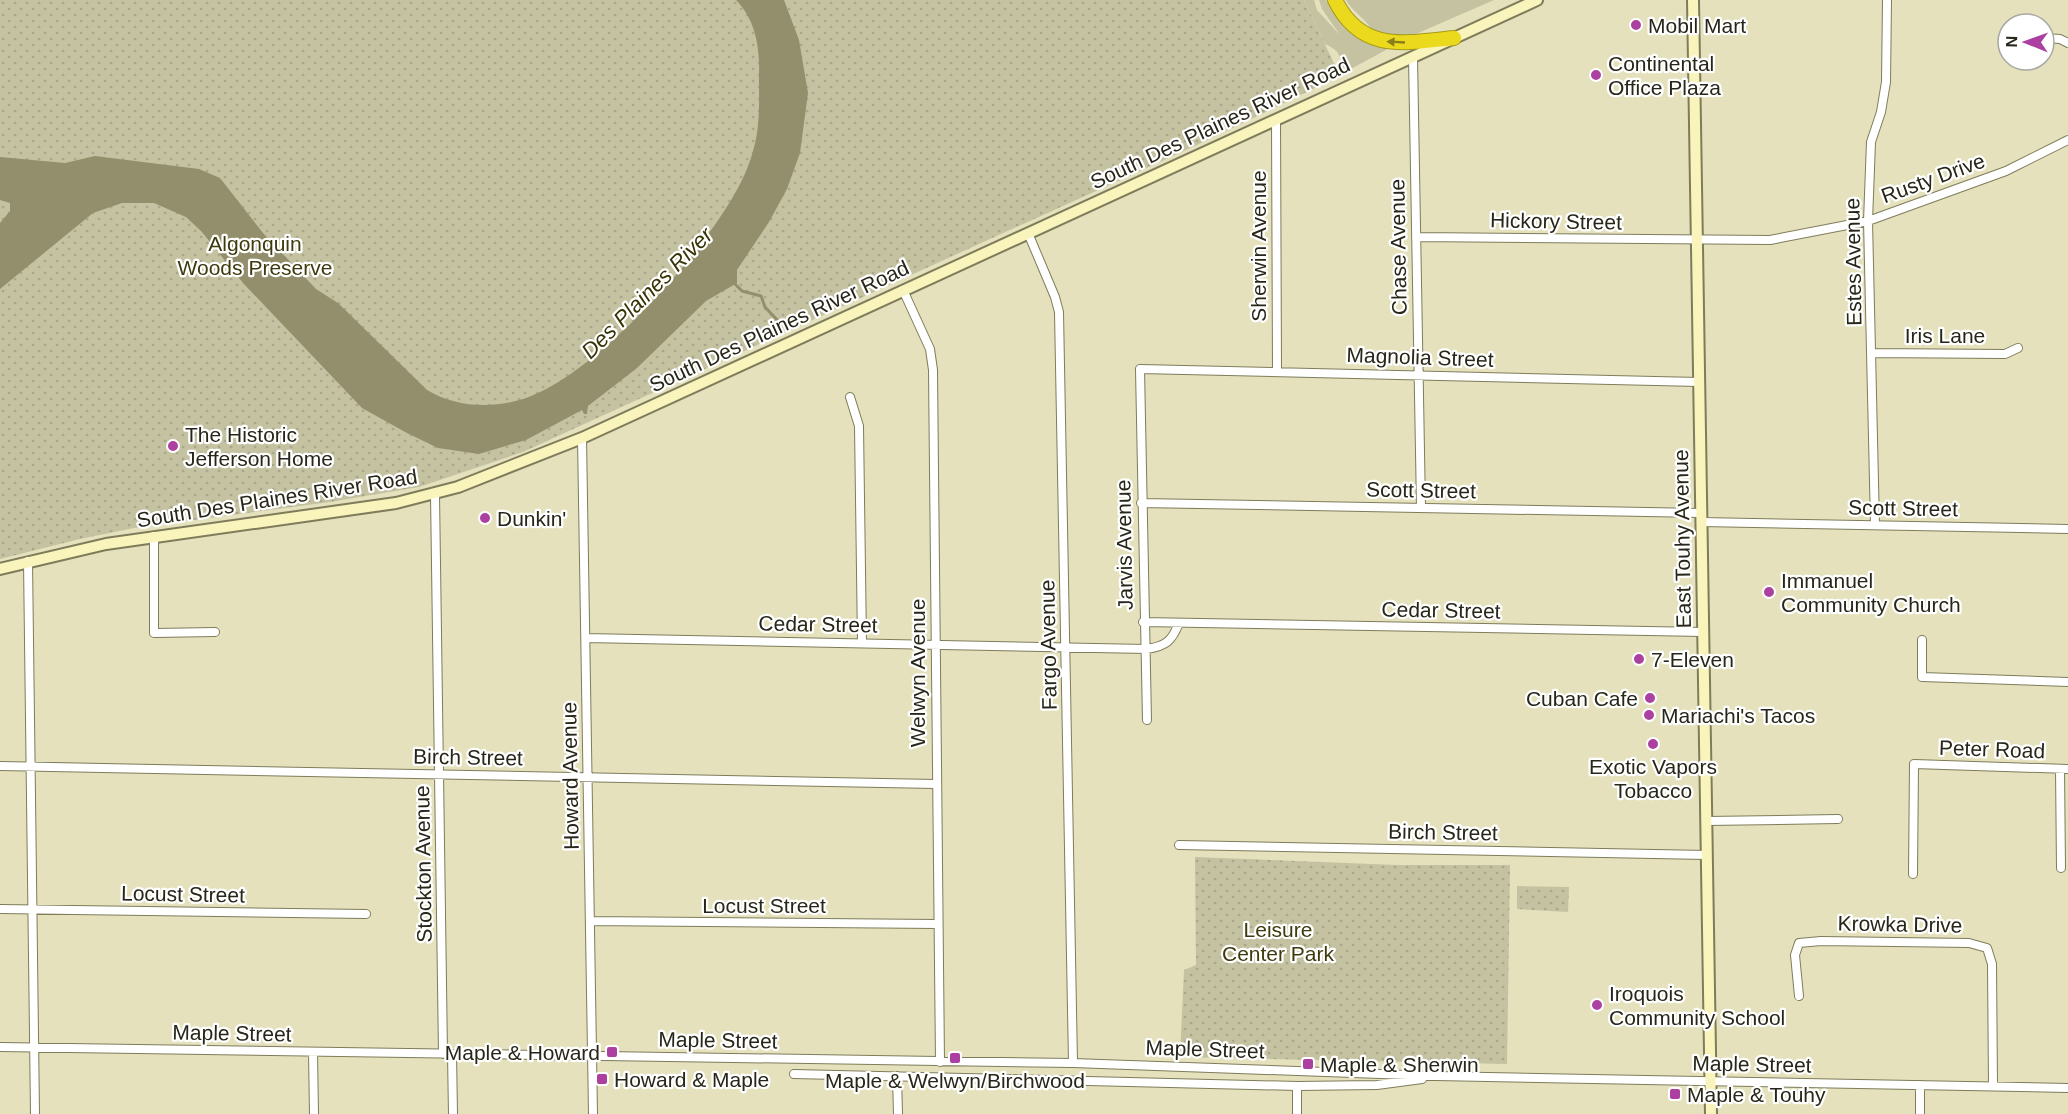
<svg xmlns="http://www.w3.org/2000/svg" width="2068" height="1114" viewBox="0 0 2068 1114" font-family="Helvetica,sans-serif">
  <defs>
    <pattern id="park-dots" width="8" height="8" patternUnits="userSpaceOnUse" patternTransform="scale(1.5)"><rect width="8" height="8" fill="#c5c2a2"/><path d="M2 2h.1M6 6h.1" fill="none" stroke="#a9a78b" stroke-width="1.8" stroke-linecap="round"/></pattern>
  </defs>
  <rect width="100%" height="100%" fill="#e4e1bc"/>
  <path fill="#c5c2a2" d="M1304 0H1314L1317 10 1340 35 1322 9 1319 0H1326L1344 27 1387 46 1386 50C1268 115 1144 169 1021 225L1038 211 1337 71 1341 66C1341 53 1336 49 1325 44Z
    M1346 0H1494L1416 34 1405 36 1373 34C1370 21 1353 13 1346 0Z"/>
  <path fill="url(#park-dots)" d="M0 0H1304L1340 76 1194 146 523 452 419 487 330 502 134 528 80 539 0 559Z
    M1195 857 1397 865H1510L1507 1064 1180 1057 1184 970 1196 965Z
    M1517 886 1569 887 1568 912 1517 909Z"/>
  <path fill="#938f6d" d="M736 0H784L799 40 808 93 800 153 787 189 769 222 737 270V283L706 301 637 368 588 406 587 414H584L582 410 526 440 479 454 438 448 407 433 362 408 243 283 202 232 186 217 154 203H122L93 213 0 289V223L10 211V203L0 200V157L65 163 95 156 199 169 220 178 263 233 316 289 338 303 427 390C455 407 491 409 523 399 597 376 718 240 747 169 761 134 759 112 759 75 760 49 756 20 736 0Z"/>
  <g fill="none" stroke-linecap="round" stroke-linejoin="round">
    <path stroke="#938f6d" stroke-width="3" d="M732 281 742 291 761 296 765 307 780 323"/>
    <defs>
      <path id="street" d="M2044 38 2060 39 2068 43
        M1413 57 1421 508
        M1276 120 1277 371
        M1028 233 1055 297 1059 312 1073 1063
        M1416 237 1770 240 1868 221 2006 171 2068 140
        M903 290 930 349 933 370 940 1062
        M1872 353 2005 354 2018 348
        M850 397 859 426 862 643
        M582 438 593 1114
        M435 494 443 1054
        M1141 503 1701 513
        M1701 522 2068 529
        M1875 525 1868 221 1871 142 1881 112 1886 82 1887 0
        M154 536V633L215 632
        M28 561 35 1114
        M1143 622 1703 632
        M586 638 1147 649C1166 646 1172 641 1179 623
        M1922 640V677L2068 682
        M1147 720 1140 369 1699 382
        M0 766 936 784
        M2060 769 2061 868
        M1706 821 1838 819
        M1179 845 1707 855
        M1913 874 1914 764 2068 769
        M0 909 366 914
        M590 921 938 924
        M1799 996 1795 955 1799 943 1821 941 1969 943 1987 948 1992 964 1993 1086
        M0 1047 1073 1063 1436 1076 2068 1088
        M313 1052 314 1114
        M452 1054 453 1114
        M794 1074 1297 1086 1377 1085 1422 1079
        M897 1076 898 1114
        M1920 1085V1114
        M1297 1086V1114"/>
      <path id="secondary" d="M1693 0 1711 1114
        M0 569 106 544 396 503 458 487 582 438 1537 0"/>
      <path id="highway" d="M1335 0C1361 53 1404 43 1454 38"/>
    </defs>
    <use href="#street" stroke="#7f7c5b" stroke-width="10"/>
    <use href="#secondary" stroke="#7f7c5b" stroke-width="14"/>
    <use href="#highway" stroke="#a69a1b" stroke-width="16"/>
    <use href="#street" stroke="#fff" stroke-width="8"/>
    <use href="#secondary" stroke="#f9f4bb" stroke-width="10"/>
    <use href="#highway" stroke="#ebd91d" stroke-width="14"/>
  </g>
  <defs><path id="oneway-solid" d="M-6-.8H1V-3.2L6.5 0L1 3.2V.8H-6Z" transform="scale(1.5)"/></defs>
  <use fill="#89801a" href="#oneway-solid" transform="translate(1396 42) rotate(-177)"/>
  <g fill="#ab40a0" stroke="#fff" stroke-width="2">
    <circle cx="1636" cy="25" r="6"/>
    <circle cx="1596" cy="75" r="6"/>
    <circle cx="173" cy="446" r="6"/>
    <circle cx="485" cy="518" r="6"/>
    <circle cx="1769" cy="592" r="6"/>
    <circle cx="1639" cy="659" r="6"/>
    <circle cx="1650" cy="698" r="6"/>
    <circle cx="1649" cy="715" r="6"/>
    <circle cx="1653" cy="744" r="6"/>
    <circle cx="1597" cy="1005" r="6"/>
    <rect x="606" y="1046" width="12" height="12" rx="3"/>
    <rect x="949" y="1052" width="12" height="12" rx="3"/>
    <rect x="1302" y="1058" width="12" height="12" rx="3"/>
    <rect x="596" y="1073" width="12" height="12" rx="3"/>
    <rect x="1669" y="1088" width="12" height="12" rx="3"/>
  </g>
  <g text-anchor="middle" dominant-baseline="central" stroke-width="4.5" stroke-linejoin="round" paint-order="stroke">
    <g font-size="21" fill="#272618" stroke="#fff" text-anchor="start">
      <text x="1648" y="25">Mobil Mart</text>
      <text x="1608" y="63">Continental<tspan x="1608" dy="24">Office Plaza</tspan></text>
      <text x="185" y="434">The Historic<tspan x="185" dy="24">Jefferson Home</tspan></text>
      <text x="497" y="518">Dunkin'</text>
      <text x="1781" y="580">Immanuel<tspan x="1781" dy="24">Community Church</tspan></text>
      <text x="1651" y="659">7-Eleven</text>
      <text x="1638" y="698" text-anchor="end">Cuban Cafe</text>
      <text x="1661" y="715">Mariachi's Tacos</text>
      <text x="1653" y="766" text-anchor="middle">Exotic Vapors<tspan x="1653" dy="24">Tobacco</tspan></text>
      <text x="1609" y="993">Iroquois<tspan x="1609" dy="24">Community School</tspan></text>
      <text x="600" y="1052" text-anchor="end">Maple &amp; Howard</text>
      <text x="1320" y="1064">Maple &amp; Sherwin</text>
      <text x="614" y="1079">Howard &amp; Maple</text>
      <text x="955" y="1080" text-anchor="middle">Maple &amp; Welwyn/Birchwood</text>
      <text x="1687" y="1094">Maple &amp; Touhy</text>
    </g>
    <g font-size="21" fill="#272618" stroke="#fff">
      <text transform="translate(1220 123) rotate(-25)">South Des Plaines River Road</text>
      <text transform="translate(1933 178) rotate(-20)">Rusty Drive</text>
      <text transform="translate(1556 221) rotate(1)">Hickory Street</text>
      <text transform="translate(1258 246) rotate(-90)">Sherwin Avenue</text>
      <text transform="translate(1398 247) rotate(-91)">Chase Avenue</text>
      <text transform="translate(1853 262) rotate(-91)">Estes Avenue</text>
      <text transform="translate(779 326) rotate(-25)">South Des Plaines River Road</text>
      <text x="1945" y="335">Iris Lane</text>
      <text transform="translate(1420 357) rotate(2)">Magnolia Street</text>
      <text transform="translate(1421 490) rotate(1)">Scott Street</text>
      <text transform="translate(277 498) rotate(-9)">South Des Plaines River Road</text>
      <text transform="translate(1903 508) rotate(1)">Scott Street</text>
      <text transform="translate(1682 539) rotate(-91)">East Touhy Avenue</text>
      <text transform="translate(1124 545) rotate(-91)">Jarvis Avenue</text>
      <text transform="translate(1441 610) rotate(1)">Cedar Street</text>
      <text transform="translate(818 624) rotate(1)">Cedar Street</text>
      <text transform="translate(1048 645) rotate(-91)">Fargo Avenue</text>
      <text transform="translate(917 673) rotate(-90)">Welwyn Avenue</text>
      <text transform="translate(1992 749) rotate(2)">Peter Road</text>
      <text transform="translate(468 757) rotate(1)">Birch Street</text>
      <text transform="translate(570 776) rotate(-91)">Howard Avenue</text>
      <text transform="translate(1443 832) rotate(1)">Birch Street</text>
      <text transform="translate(423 864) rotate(-91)">Stockton Avenue</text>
      <text transform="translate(183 894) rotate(1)">Locust Street</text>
      <text x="764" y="905">Locust Street</text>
      <text transform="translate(1900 924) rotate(1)">Krowka Drive</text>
      <text transform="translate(232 1033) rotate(1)">Maple Street</text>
      <text transform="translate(718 1040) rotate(1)">Maple Street</text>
      <text transform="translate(1205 1049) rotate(2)">Maple Street</text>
      <text transform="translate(1752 1064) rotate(1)">Maple Street</text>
    </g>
    <g font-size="21" fill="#3f3a0d" stroke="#fff">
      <text x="255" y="243">Algonquin<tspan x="255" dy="24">Woods Preserve</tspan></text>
      <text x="1278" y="929">Leisure<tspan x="1278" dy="24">Center Park</tspan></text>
    </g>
    <g font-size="22" font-style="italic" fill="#383304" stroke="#fff">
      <text transform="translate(647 293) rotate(-45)">Des Plaines River</text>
    </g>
  </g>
  <g transform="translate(2026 42) rotate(271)"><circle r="28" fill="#ffffff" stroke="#a9a8a3" stroke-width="1.5"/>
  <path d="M0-4.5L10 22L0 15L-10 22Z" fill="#ab40a0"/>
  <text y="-9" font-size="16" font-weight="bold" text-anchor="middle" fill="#272618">N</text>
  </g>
</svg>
